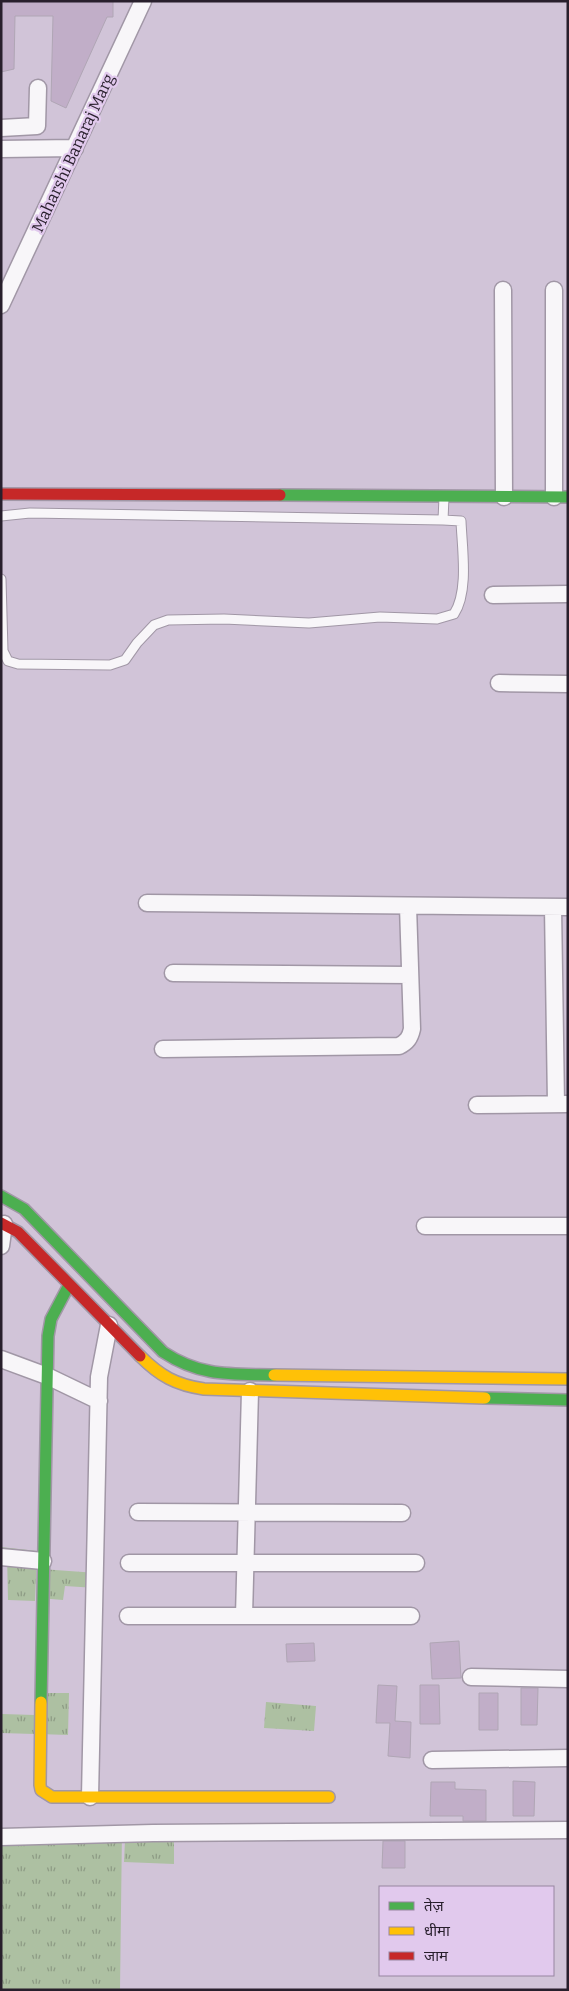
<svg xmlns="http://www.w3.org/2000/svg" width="569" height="1991" viewBox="0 0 569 1991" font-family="Bitter,'Noto Sans Devanagari',serif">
  <defs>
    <pattern id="grass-tufts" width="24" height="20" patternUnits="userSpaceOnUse" patternTransform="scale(1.25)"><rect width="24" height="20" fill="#adc0a2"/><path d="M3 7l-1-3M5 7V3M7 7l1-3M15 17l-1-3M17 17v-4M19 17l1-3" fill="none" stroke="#8d9b84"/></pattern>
  </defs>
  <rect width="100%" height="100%" fill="#d1c4d8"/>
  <path fill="url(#grass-tufts)" d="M1 1547 37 1551 35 1601 8 1600 7 1554 1 1553Z
    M41 1569 97 1573 96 1588 65 1586 63 1600 39 1598Z
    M39 1693H69L68 1735 38 1734Z
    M266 1702 316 1706 314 1731 264 1728Z
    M2 1714 35 1715 34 1734 1 1733Z
    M1 1829 122 1830 120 1990H1Z
    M125 1840 174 1842V1864L124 1862Z"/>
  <path fill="#c1aec8" stroke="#b0a6b5" d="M1 1H113V17H107L66 108 51 101 53 16H15L14 69 1 72Z
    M459 1641 461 1678 432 1679 430 1643Z
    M314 1643 315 1661 287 1662 286 1644Z
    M378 1685 397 1686 395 1721 411 1722 410 1758 388 1756 390 1723H376Z
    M420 1685H439L440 1724H420Z
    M521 1688H538L537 1725H521Z
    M479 1693H498V1730H479Z
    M513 1781 535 1782 534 1816H513Z
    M431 1782H455V1789L486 1790V1821H463V1816H430Z
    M383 1841H405V1868H382Z"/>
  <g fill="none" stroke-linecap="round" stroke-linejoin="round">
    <defs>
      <path id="lane" d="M1 516 30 513 443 520 444 497
        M1 579 3 651 8 661 18 664 110 665 125 660 137 643 154 625 168 620 224 619 309 623 380 617 437 619 454 614C469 591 462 548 461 521L443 520"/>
      <path id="street" d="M1 128 37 126 38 88
        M1 149 75 148
        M503 290 504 497
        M554 290V497
        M1 305 143 1
        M493 595 568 594
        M499 683 568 684
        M147 903 568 907
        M553 907 556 1104
        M173 973 410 975
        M163 1049 399 1046C407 1042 410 1038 412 1029L408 906
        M477 1105 568 1104
        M425 1226H568
        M1 1246 4 1224
        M1 1359 47 1376 99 1401
        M138 1512 402 1513
        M1 1557 43 1561
        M129 1563H416
        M128 1616H411
        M244 1616 250 1391
        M471 1677 568 1679
        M432 1760 568 1758
        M90 1797 99 1377 109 1325
        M1 1837 153 1833 568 1830"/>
      <path id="fast" d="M280 495 568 497
        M1 1196 24 1209 163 1352C201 1377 231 1374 274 1375
        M485 1398 568 1400
        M41 1702 48 1336 51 1319 69 1285"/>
      <path id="slow" d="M140 1356C160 1376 176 1385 204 1389L485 1398
        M274 1375 568 1379
        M41 1702 40 1785 41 1790 52 1797H329"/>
      <path id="jam" d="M1 494 280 495
        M1 1223 18 1232 140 1356"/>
    </defs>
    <use href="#lane" stroke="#a197a6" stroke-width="11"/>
    <use href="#street" stroke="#a197a6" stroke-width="19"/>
    <use href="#fast" stroke="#a197a6" stroke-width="14"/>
    <use href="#slow" stroke="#a197a6" stroke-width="14"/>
    <use href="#jam" stroke="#a197a6" stroke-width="14"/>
    <use href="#lane" stroke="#f8f6f9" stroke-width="9"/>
    <use href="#street" stroke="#f8f6f9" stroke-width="16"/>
    <use href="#fast" stroke="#4caf50" stroke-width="11"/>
    <use href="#slow" stroke="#ffc107" stroke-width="11"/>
    <use href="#jam" stroke="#c62828" stroke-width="11"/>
  </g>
  <g text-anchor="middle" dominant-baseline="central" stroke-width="4.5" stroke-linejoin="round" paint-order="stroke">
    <g font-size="16" fill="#281f2c" stroke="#e1c9ed">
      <text transform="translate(73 153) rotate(-65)">Maharshi Banaraj Marg</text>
    </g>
  </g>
  <rect width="569" height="1991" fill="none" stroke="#281f2c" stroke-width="5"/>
  <rect x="379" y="1886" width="175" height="90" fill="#e1c9ed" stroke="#9785a0"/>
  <rect x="389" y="1902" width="25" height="8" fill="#4caf50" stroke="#9785a0"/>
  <text x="424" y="1911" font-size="15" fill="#281f2c">तेज़</text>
  <rect x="389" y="1927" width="25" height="8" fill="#ffc107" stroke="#9785a0"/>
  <text x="424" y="1936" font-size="15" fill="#281f2c">धीमा</text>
  <rect x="389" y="1952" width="25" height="8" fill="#c62828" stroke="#9785a0"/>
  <text x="424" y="1961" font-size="15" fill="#281f2c">जाम</text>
</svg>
